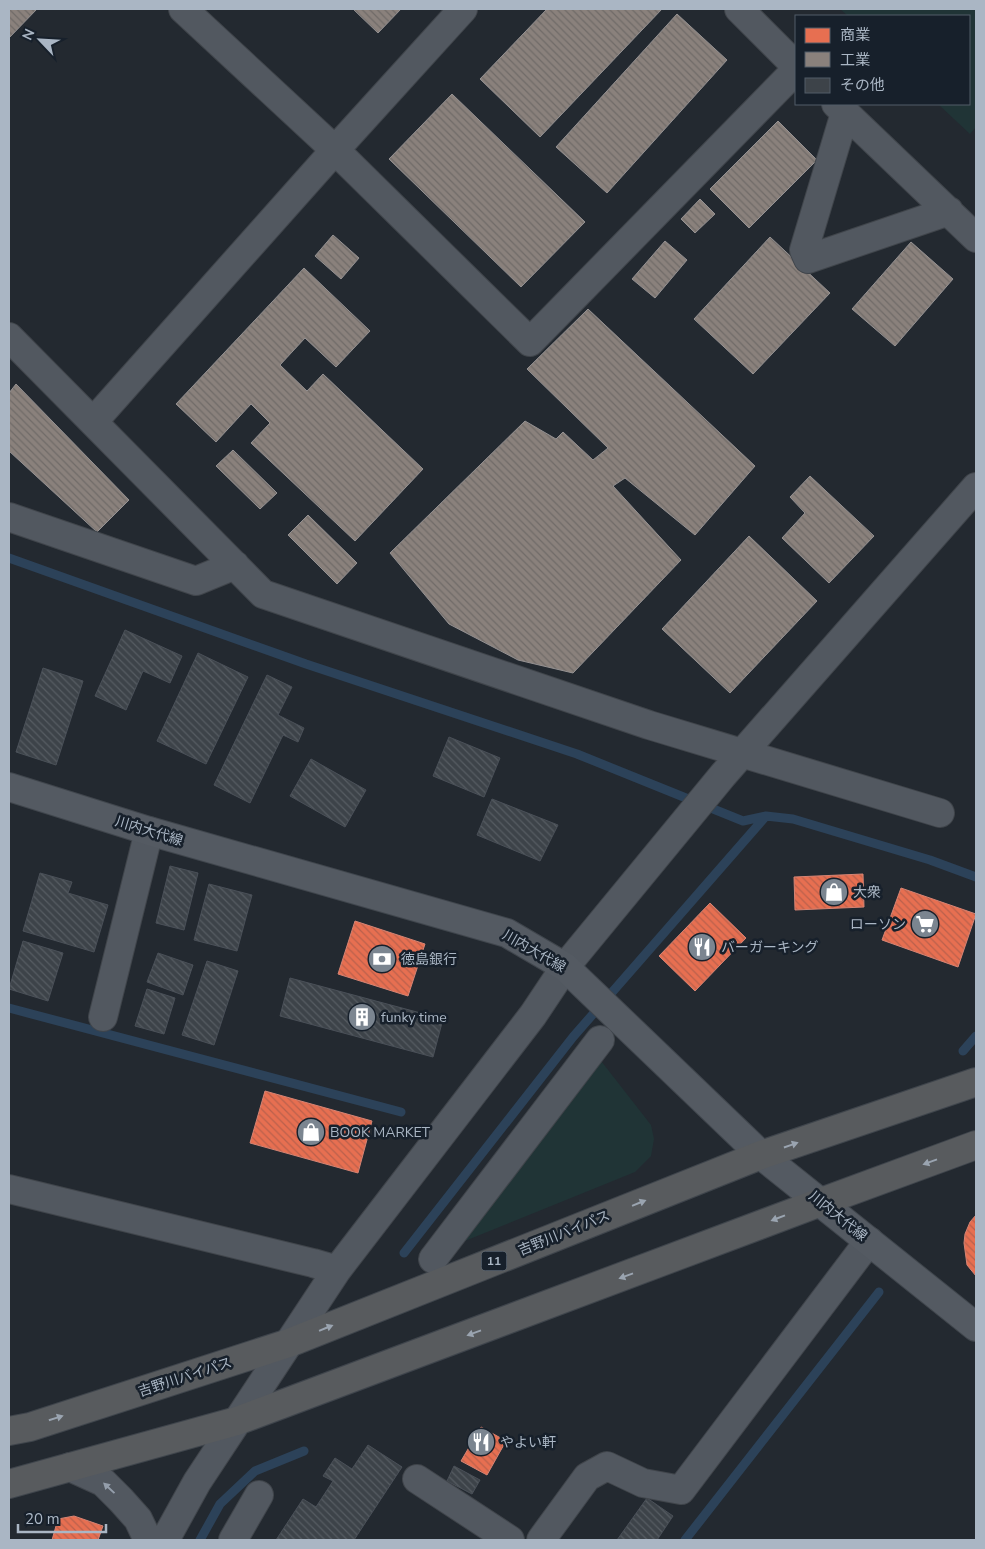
<svg xmlns="http://www.w3.org/2000/svg" width="985" height="1549" viewBox="0 0 985 1549" font-family="'Nunito Sans','Noto Sans JP',sans-serif">
  <defs>
    <pattern id="shops-back-hatch" width="6" height="6" patternUnits="userSpaceOnUse" patternTransform="scale(1.25)"><rect width="6" height="6" fill="#e76f51"/><path d="M-1 5l2 2M0 0l6 6M5-1l2 2" fill="none" stroke="#ba614c"/></pattern>
    <pattern id="industry-back-hatch" width="6" height="6" patternUnits="userSpaceOnUse" patternTransform="scale(1.25)"><rect width="6" height="6" fill="#8a817c"/><path d="M-1 5l2 2M0 0l6 6M5-1l2 2" fill="none" stroke="#706b68"/></pattern>
    <pattern id="building-back-hatch" width="6" height="6" patternUnits="userSpaceOnUse" patternTransform="scale(1.25)"><rect width="6" height="6" fill="#3d4349"/><path d="M-1 5l2 2M0 0l6 6M5-1l2 2" fill="none" stroke="#565c62"/></pattern>
  </defs>
  <rect width="100%" height="100%" fill="#232930"/>
  <path fill="#203436" d="M840 9H976V127L970 134 938 104H969V16H848Z
    M598 1057 651 1125 654 1139 651 1156 635 1172 455 1245Z"/>
  <path fill="url(#shops-back-hatch)" stroke="#d58474" d="M863 874 864 907 795 910 794 877Z
    M901 888 976 914 958 967 882 940Z
    M710 903 746 938 695 991 659 956Z
    M355 921 425 944 408 996 338 974Z
    M265 1091 372 1121 358 1173 250 1143Z
    M976 1215V1276L967 1265 964 1243 965 1234 970 1222Z
    M481 1427 506 1441 487 1475 461 1461Z
    M74 1516 103 1526 98 1540H52L58 1519Z"/>
  <path fill="url(#industry-back-hatch)" stroke="#949192" d="M9 9H37L9 38Z
    M353 9H401L378 33Z
    M547 9H662L540 137 480 79Z
    M677 14 727 60 607 193 556 147Z
    M452 94 585 222 521 287 389 159Z
    M778 121 817 160 749 228 710 189Z
    M700 199 715 214 695 233 681 219Z
    M333 235 359 258 341 279 315 256Z
    M770 237 830 293 753 374 694 319Z
    M665 241 687 260 655 298 632 279Z
    M911 242 953 279 895 346 852 309Z
    M304 268 370 331 336 367 305 338 280 365 307 391 323 374 423 469 355 541 251 443 270 423 251 404 216 442 176 404Z
    M588 309 755 466 695 535 625 478 613 486 681 560 573 673 518 660 449 624 390 553 525 421 556 439 563 432 593 460 608 448 527 369Z
    M16 384 129 500 97 532 9 451V393Z
    M233 450 277 493 260 509 216 466Z
    M810 476 874 536 829 583 782 538 805 513 790 497Z
    M308 515 357 563 337 584 288 535Z
    M749 536 817 601 730 693 662 629Z"/>
  <g fill="none" stroke-linecap="round" stroke-linejoin="round">
    <path stroke="#2c4259" stroke-width="9" d="M9 558 306 664 577 754 743 821 766 816 793 819 930 860 976 877
      M9 1008 401 1112
      M963 1051 976 1036
      M404 1253 573 1037 766 816
      M200 1540 220 1504 255 1471 304 1451
      M685 1540 879 1292"/>
  </g>
  <path fill="url(#building-back-hatch)" stroke="#4a5058" d="M125 630 182 656 170 683 143 671 126 710 95 696Z
    M198 653 248 677 206 764 157 741Z
    M43 668 83 681 56 765 16 752Z
    M267 675 292 687 278 715 304 728 298 742 283 735 250 803 214 785Z
    M449 737 500 758 484 797 433 776Z
    M311 759 366 790 345 827 290 796Z
    M492 799 558 825 540 861 477 835Z
    M170 866 198 873 184 930 156 923Z
    M40 873 72 882 68 893 108 905 94 952 23 931Z
    M209 884 252 895 237 951 194 940Z
    M23 941 63 953 48 1001 9 989Z
    M158 953 193 965 183 995 147 982Z
    M207 961 238 971 214 1045 182 1035Z
    M290 978 443 1019 433 1057 280 1016Z
    M147 989 175 998 164 1034 135 1026Z
    M368 1445 402 1467 354 1540H276L303 1499 316 1507 333 1481 323 1476 335 1458 352 1469Z
    M454 1466 480 1480 472 1494 447 1481Z
    M647 1498 673 1516 657 1540H617Z"/>
  <g fill="none" stroke-linecap="round" stroke-linejoin="round">
    <defs>
      <path id="minor" d="M183 9 335 150 530 342 796 70
        M739 9 796 66
        M836 104 976 238
        M845 113 804 250 808 259 949 211
        M9 337 263 594 649 725 940 813
        M93 422 335 150 463 9
        M9 517 196 581 235 565
        M103 1017 149 831
        M9 1189 313 1263 337 1270
        M433 1259 600 1040
        M70 1467 103 1482 121 1500 138 1519 148 1540
        M417 1479 510 1540
        M165 1540 197 1482 337 1270 533 1015 565 967 723 775 976 487
        M233 1540 259 1495
        M541 1540 587 1477 607 1466 643 1483 681 1490 869 1241"/>
      <path id="major" d="M9 787 149 831 507 933 565 967 761 1155 976 1327"/>
      <path id="highway" d="M9 1431 30 1427 289 1343 761 1155 976 1082
        M9 1484 237 1421 821 1202 976 1145"/>
    </defs>
    <use href="#minor" stroke="#40454b" stroke-width="30"/>
    <use href="#major" stroke="#40464d" stroke-width="30"/>
    <use href="#highway" stroke="#3f454c" stroke-width="30"/>
    <use href="#minor" stroke="#525860" stroke-width="28"/>
    <use href="#major" stroke="#545a62" stroke-width="28"/>
    <use href="#highway" stroke="#585b5e" stroke-width="28"/>
  </g>
  <defs><path id="oneway-solid" d="M-6-.8H1V-3.2L6.5 0L1 3.2V.8H-6Z" transform="scale(1.25)"/></defs>
  <g fill="#9aa4b0">
    <use href="#oneway-solid" transform="translate(791 1145) rotate(-19)"/>
    <use href="#oneway-solid" transform="translate(930 1162) rotate(160)"/>
    <use href="#oneway-solid" transform="translate(639 1203) rotate(-22)"/>
    <use href="#oneway-solid" transform="translate(778 1218) rotate(159)"/>
    <use href="#oneway-solid" transform="translate(626 1276) rotate(160)"/>
    <use href="#oneway-solid" transform="translate(326 1328) rotate(-22)"/>
    <use href="#oneway-solid" transform="translate(474 1333) rotate(160)"/>
    <use href="#oneway-solid" transform="translate(56 1418) rotate(-18)"/>
  </g>
  <use fill="#949eab" href="#oneway-solid" transform="translate(109 1488) rotate(-137)"/>
  <defs>
    <symbol id="shop-disc" viewBox="-11 -11 22 22"><circle r="9.5" fill="#7b8590" stroke="#17202b"/><path d="M-5-2.5h2.3a2.7 3.5 0 0 1 5.4 0H5L5.5 6h-11ZM-1.5-2.5h3a1.5 2.3 0 0 0-3 0Z" fill="#fff"/></symbol>
    <symbol id="supermarket-disc" viewBox="-11 -11 22 22"><circle r="9.5" fill="#7b8590" stroke="#17202b"/><path d="M-6-5.5h2.5l.6 2H6L4.5 2H-2.5L-4.4-4H-6ZM-1.5 3.2a1.3 1.3 0 1 0 .1 0ZM3 3.2a1.3 1.3 0 1 0 .1 0Z" fill="#fff"/></symbol>
    <symbol id="restaurant-disc" viewBox="-11 -11 22 22"><circle r="9.5" fill="#7b8590" stroke="#17202b"/><path d="M-5-6h1v4h1v-4h1v4h1v-4h1v5L-1.5 .5V6h-2V.5L-5-1ZM5-6V6H3V1.5H1.5Q1.5-4 5-6Z" fill="#fff"/></symbol>
    <symbol id="bank-disc" viewBox="-11 -11 22 22"><circle r="9.5" fill="#7b8590" stroke="#17202b"/><path d="M-6-4H6V4H-6ZM0-2.3a2.3 2.3 0 1 0 0 4.6a2.3 2.3 0 1 0 0-4.6Z" fill="#fff"/></symbol>
    <symbol id="building-disc" viewBox="-11 -11 22 22"><circle r="9.5" fill="#7b8590" stroke="#17202b"/><path d="M-4-6H4V6H1V3H-1V6H-4ZM-2.5-4.3h1.7v1.8h-1.7ZM.8-4.3h1.7v1.8H.8ZM-2.5-1h1.7V.8h-1.7ZM.8-1h1.7V.8H.8Z" fill="#fff"/></symbol>
  </defs>
  <g fill-rule="evenodd">
    <use href="#shop-disc" x="818" y="876" width="32" height="32"/>
    <use href="#supermarket-disc" x="909" y="908" width="32" height="32"/>
    <use href="#restaurant-disc" x="686" y="931" width="32" height="32"/>
    <use href="#bank-disc" x="366" y="943" width="32" height="32"/>
    <use href="#building-disc" x="346" y="1001" width="32" height="32"/>
    <use href="#shop-disc" x="295" y="1116" width="32" height="32"/>
    <use href="#restaurant-disc" x="465" y="1426" width="32" height="32"/>
  </g>
  <g text-anchor="middle" dominant-baseline="central" stroke-width="5" stroke-linejoin="round" paint-order="stroke">
    <rect fill="#17202b" stroke="#7e8996" stroke-width="1" x="481.5" y="1251.5" width="25" height="19" rx="4"/>
    <g font-size="12" font-weight="bold" fill="#aab6c4">
      <text x="494" y="1261">11</text>
    </g>
    <g font-size="14" fill="#aab6c4" stroke="#17202b">
      <text transform="translate(149 831) rotate(17)">川内大代線</text>
      <text transform="translate(534 951) rotate(30)">川内大代線</text>
      <text transform="translate(838 1216) rotate(39)">川内大代線</text>
      <text transform="translate(564 1233) rotate(-22)">吉野川バイパス</text>
      <text transform="translate(185 1377) rotate(-18)">吉野川バイパス</text>
    </g>
    <g font-size="14" fill="#aab6c4" stroke="#17202b" text-anchor="start">
      <text x="853" y="892">大衆</text>
      <text x="906" y="924" text-anchor="end">ローソン</text>
      <text x="721" y="947">バーガーキング</text>
      <text x="401" y="959">徳島銀行</text>
      <text x="381" y="1017">funky time</text>
      <text x="330" y="1132">BOOK MARKET</text>
      <text x="500" y="1442">やよい軒</text>
    </g>
  </g>
  <rect width="985" height="1549" fill="none" stroke="#aab6c4" stroke-width="20"/>
  <rect x="795" y="15" width="175" height="90" fill="#17202b" stroke="#525c68"/>
  <rect x="805" y="28" width="25" height="15" fill="#e76f51" stroke="#525c68"/>
  <text x="840" y="40" font-size="15" fill="#aab6c4">商業</text>
  <rect x="805" y="52" width="25" height="15" fill="#8a817c" stroke="#525c68"/>
  <text x="840" y="65" font-size="15" fill="#aab6c4">工業</text>
  <rect x="805" y="78" width="25" height="15" fill="#3d4349" stroke="#525c68"/>
  <text x="840" y="90" font-size="15" fill="#aab6c4">その他</text>
  <g transform="translate(40 40) rotate(295)" stroke="#17202b" stroke-width="4" paint-order="stroke">
  <path d="M0-4L9 19L0 12L-9 19Z" fill="#aab6c4"/>
  <text y="-8" font-size="14" font-weight="bold" text-anchor="middle" fill="#aab6c4">N</text>
  </g>
  <path d="M18 1524v8h88v-8" fill="none" stroke="#aab6c4" stroke-width="2.5"/>
  <text x="25" y="1524" font-size="15" fill="#aab6c4" stroke="#17202b" stroke-width="4" paint-order="stroke">20 m</text>
</svg>
